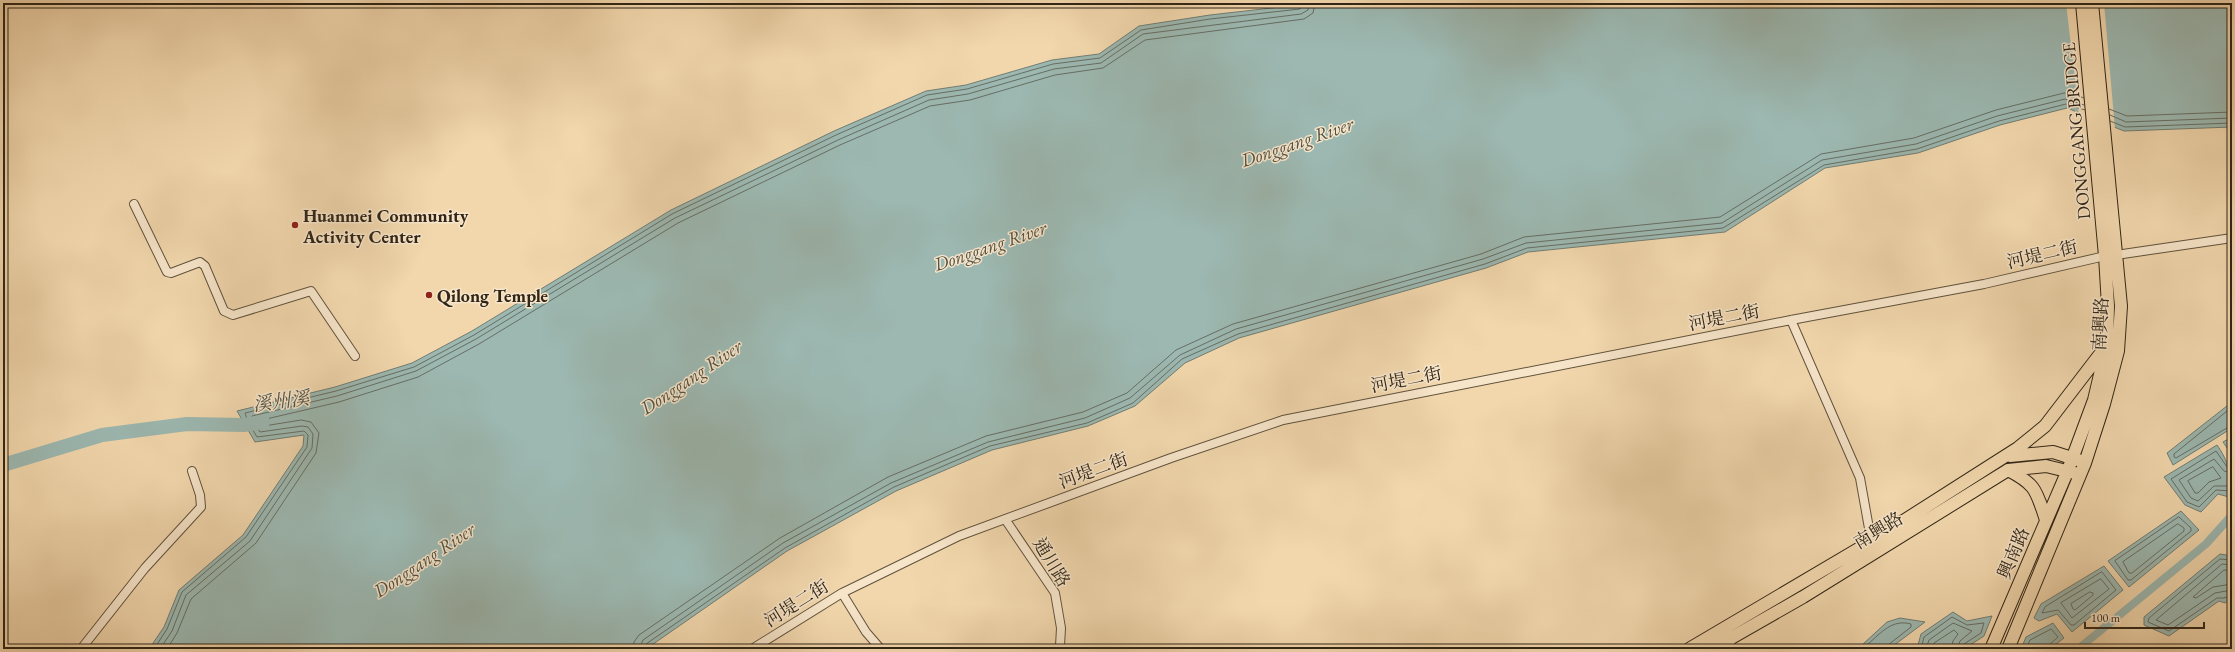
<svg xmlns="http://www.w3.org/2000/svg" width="2235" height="652" viewBox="0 0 2235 652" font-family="'EB Garamond','Noto Serif TC',serif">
  <rect width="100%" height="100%" fill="#f2d7ad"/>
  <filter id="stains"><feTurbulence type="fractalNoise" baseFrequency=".005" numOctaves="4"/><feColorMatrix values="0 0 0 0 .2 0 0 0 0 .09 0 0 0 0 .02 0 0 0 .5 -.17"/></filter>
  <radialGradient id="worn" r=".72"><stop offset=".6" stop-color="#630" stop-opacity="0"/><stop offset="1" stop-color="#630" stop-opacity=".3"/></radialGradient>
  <path fill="#9cb8b1" stroke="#717d73" d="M1315 3H2232V127L2124 131 2067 108 2000 125 1918 153 1825 168 1725 232 1528 252 1486 268 1239 338 1185 363 1135 406 1088 426 992 450 896 491 787 551 646 649H149L164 627 179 590 243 535 303 446 304 435 255 442 237 411 335 387 412 363 472 331 671 210 834 131 926 91 966 85 1052 60 1099 54 1139 26 1210 15Z
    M2232 402V428L2173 465 2167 453Z
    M2232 437V455L2223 442Z
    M2217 445C2227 459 2235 479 2229 497L2218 494 2201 512 2185 505 2164 477Z
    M2181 511 2199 530 2129 587 2108 561Z
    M2220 554 2232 556V598L2225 603 2219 601 2169 636 2144 625V617Z
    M2104 566 2123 590 2072 632 2057 614 2039 621 2034 618 2041 604Z
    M1953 612 1967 621 1992 616 1984 636 1964 649H1917L1921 634Z
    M1900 618 1925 622 1889 649H1866L1862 645 1887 622Z
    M2053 623 2064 638 2051 648 2021 649 2026 637Z"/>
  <path fill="#f2d7ad" d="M2066 3H2104L2115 129 2079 114Z"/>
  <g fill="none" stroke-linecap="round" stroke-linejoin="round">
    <path stroke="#666e64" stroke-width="1" d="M2109 109 2127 116 2232 112
      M2110 115 2126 122 2232 118
      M2110 121 2125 127 2232 123
      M2232 407 2174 454V457L2176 458 2232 425
      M2213 467 2221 478 2209 482 2198 493H2195L2188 481Z
      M2232 468 2227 467 2216 451 2171 479 2187 502 2199 507 2216 490 2232 491
      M2232 473 2224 471 2214 459 2179 480 2191 498 2198 501 2214 486H2232
      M2179 517 2191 528V531L2131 580H2128L2115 561Z
      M2178 524 2184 528V531L2132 573H2129L2123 562Z
      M2232 560 2220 559 2149 618 2148 622 2169 631 2217 598H2224L2232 595
      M2232 565 2222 564 2156 620 2168 625 2215 593 2232 590
      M2232 571 2224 570 2193 597 2196 598 2213 587 2232 584
      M2102 572 2116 590 2074 625H2071L2058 610 2042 613 2045 607Z
      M2101 579 2109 589 2072 618 2061 603Z
      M2090 592 2093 593V595L2075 610 2073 609 2071 604Z
      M154 649 167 629 182 592 246 537 307 447 308 435 304 431 257 437 248 422 245 413 336 391 414 367 474 335 672 214 836 135 927 95 967 89 1053 64 1100 58 1141 30 1210 19 1300 9 1304 3
      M160 649 172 631 186 595 250 541 312 448 313 434 308 427 302 426 260 432 252 420V416L337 396 416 371 476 339 675 218 838 140 929 100 968 94 1054 69 1101 63 1143 34 1301 14 1308 10 1309 3
      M167 649 177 633 191 599 256 543 316 453 319 433 311 422 301 420 264 426 261 423 262 420 339 402 418 377 479 344 678 223 840 145 930 106 970 100 1055 75 1103 68 1145 40 1304 19 1313 13 1315 3
      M633 649 634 642 639 635 780 538 888 477 986 436 1083 412 1127 393 1176 350 1233 324 1481 254 1524 237 1720 217 1821 154 1914 138 1996 110 2064 93H2071L2084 98
      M639 649 643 640 783 543 891 483 988 442 1085 418 1130 398 1180 355 1236 329 1483 259 1526 243 1722 223 1822 160 1916 144 1997 116 2065 99 2084 105
      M644 649 646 644 785 548 894 487 990 446 1087 423 1133 403 1182 359 1238 334 1485 264 1527 248 1723 228 1824 165 1917 149 1999 121 2066 104 2085 110
      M1868 649V644C1882 632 1892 619 1911 624V627L1888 645 1887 649
      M1921 649 1924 637 1952 617 1967 625 1984 623 1981 633 1964 644 1962 649
      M1926 649 1929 640 1953 623 1972 631 1960 641 1957 649
      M1932 649 1934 643 1954 630 1958 634 1953 641 1951 649
      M2026 649 2030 640 2051 629 2058 637 2049 645 2048 649"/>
    <path stroke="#9cb8b1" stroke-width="8" d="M2078 649 2206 544 2232 515"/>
    <path stroke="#9cb8b1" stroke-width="14" d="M3 465 102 435 187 424 244 425 263 422"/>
    <defs>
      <path id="street" d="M134 204 167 272 171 273 200 262 205 266 224 311 233 315 311 291 355 356
        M2116 255 2232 238
        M1791 320 1860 478 1872 545
        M1005 519 1055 593 1061 628 1060 646 1056 649
        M842 593 866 632 879 647 877 649
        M1725 636 1733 649
        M81 649 145 568 201 507 200 495 192 471
        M752 649 842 593 959 536 1171 458 1283 420 1791 320 1984 284 2105 256"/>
      <path id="primary" d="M2010 456 2053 452 2078 460
        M2008 470C2037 485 2036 491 2046 520
        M1689 649 1872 541 2018 448 2045 426 2104 349
        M1712 649 1803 597 2008 470 2046 466 2075 473
        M1991 649 2068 470 2094 400 2107 345 2108 306 2105 256 2082 3
        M2008 649 2085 463 2104 404 2118 351 2121 306 2092 3"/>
    </defs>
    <use href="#street" stroke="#60523c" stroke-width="10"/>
    <use href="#primary" stroke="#302516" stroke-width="14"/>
    <use href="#street" stroke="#f7e5ca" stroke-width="8"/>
    <use href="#primary" stroke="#f2d7ad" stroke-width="12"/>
  </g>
  <g fill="#8f2418" stroke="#f7e5ca" stroke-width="1.5">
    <circle cx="295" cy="225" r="4"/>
    <circle cx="429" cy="295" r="4"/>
  </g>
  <g text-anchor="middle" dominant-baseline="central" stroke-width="3" stroke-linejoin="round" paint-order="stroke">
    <g font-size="18" fill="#302516" stroke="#f7e5ca">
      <text transform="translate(2076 131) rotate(-95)">DONGGANG BRIDGE</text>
      <text transform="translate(2042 254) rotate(-13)">河堤二街</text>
      <text transform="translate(1724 317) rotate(-11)">河堤二街</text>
      <text transform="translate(2100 324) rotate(-87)">南興路</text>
      <text transform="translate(1406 379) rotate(-11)">河堤二街</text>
      <text transform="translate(1093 470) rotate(-20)">河堤二街</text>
      <text transform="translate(1878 530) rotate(-31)">南興路</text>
      <text transform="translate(2013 553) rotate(-67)">興南路</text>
      <text transform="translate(1052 562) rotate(59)">通川路</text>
      <text transform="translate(796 603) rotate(-32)">河堤二街</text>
    </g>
    <g font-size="18" font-weight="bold" fill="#302516" stroke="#f7e5ca" text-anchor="start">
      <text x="303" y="215">Huanmei Community<tspan x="303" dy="21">Activity Center</tspan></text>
      <text x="437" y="295">Qilong Temple</text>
    </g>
    <g font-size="19" font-style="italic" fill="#505144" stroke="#f7e5ca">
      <text transform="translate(1297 142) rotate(-19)">Donggang River</text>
      <text transform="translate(990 246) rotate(-19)">Donggang River</text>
      <text transform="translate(691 377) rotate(-34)">Donggang River</text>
      <text transform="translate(281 401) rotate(-7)">溪州溪</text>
      <text transform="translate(424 560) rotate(-34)">Donggang River</text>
    </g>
  </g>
  <rect width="2235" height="652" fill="none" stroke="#f2d7ad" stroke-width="16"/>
  <rect x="4" y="4" width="2227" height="644" fill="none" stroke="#302516" stroke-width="2"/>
  <rect x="8" y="8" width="2219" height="636" fill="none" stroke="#302516"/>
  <path d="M2085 622v6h119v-6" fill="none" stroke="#302516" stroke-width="2"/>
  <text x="2091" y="622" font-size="12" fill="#302516" stroke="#f7e5ca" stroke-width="3" paint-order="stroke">100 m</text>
  <rect width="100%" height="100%" filter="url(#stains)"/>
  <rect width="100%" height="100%" fill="url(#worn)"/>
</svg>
